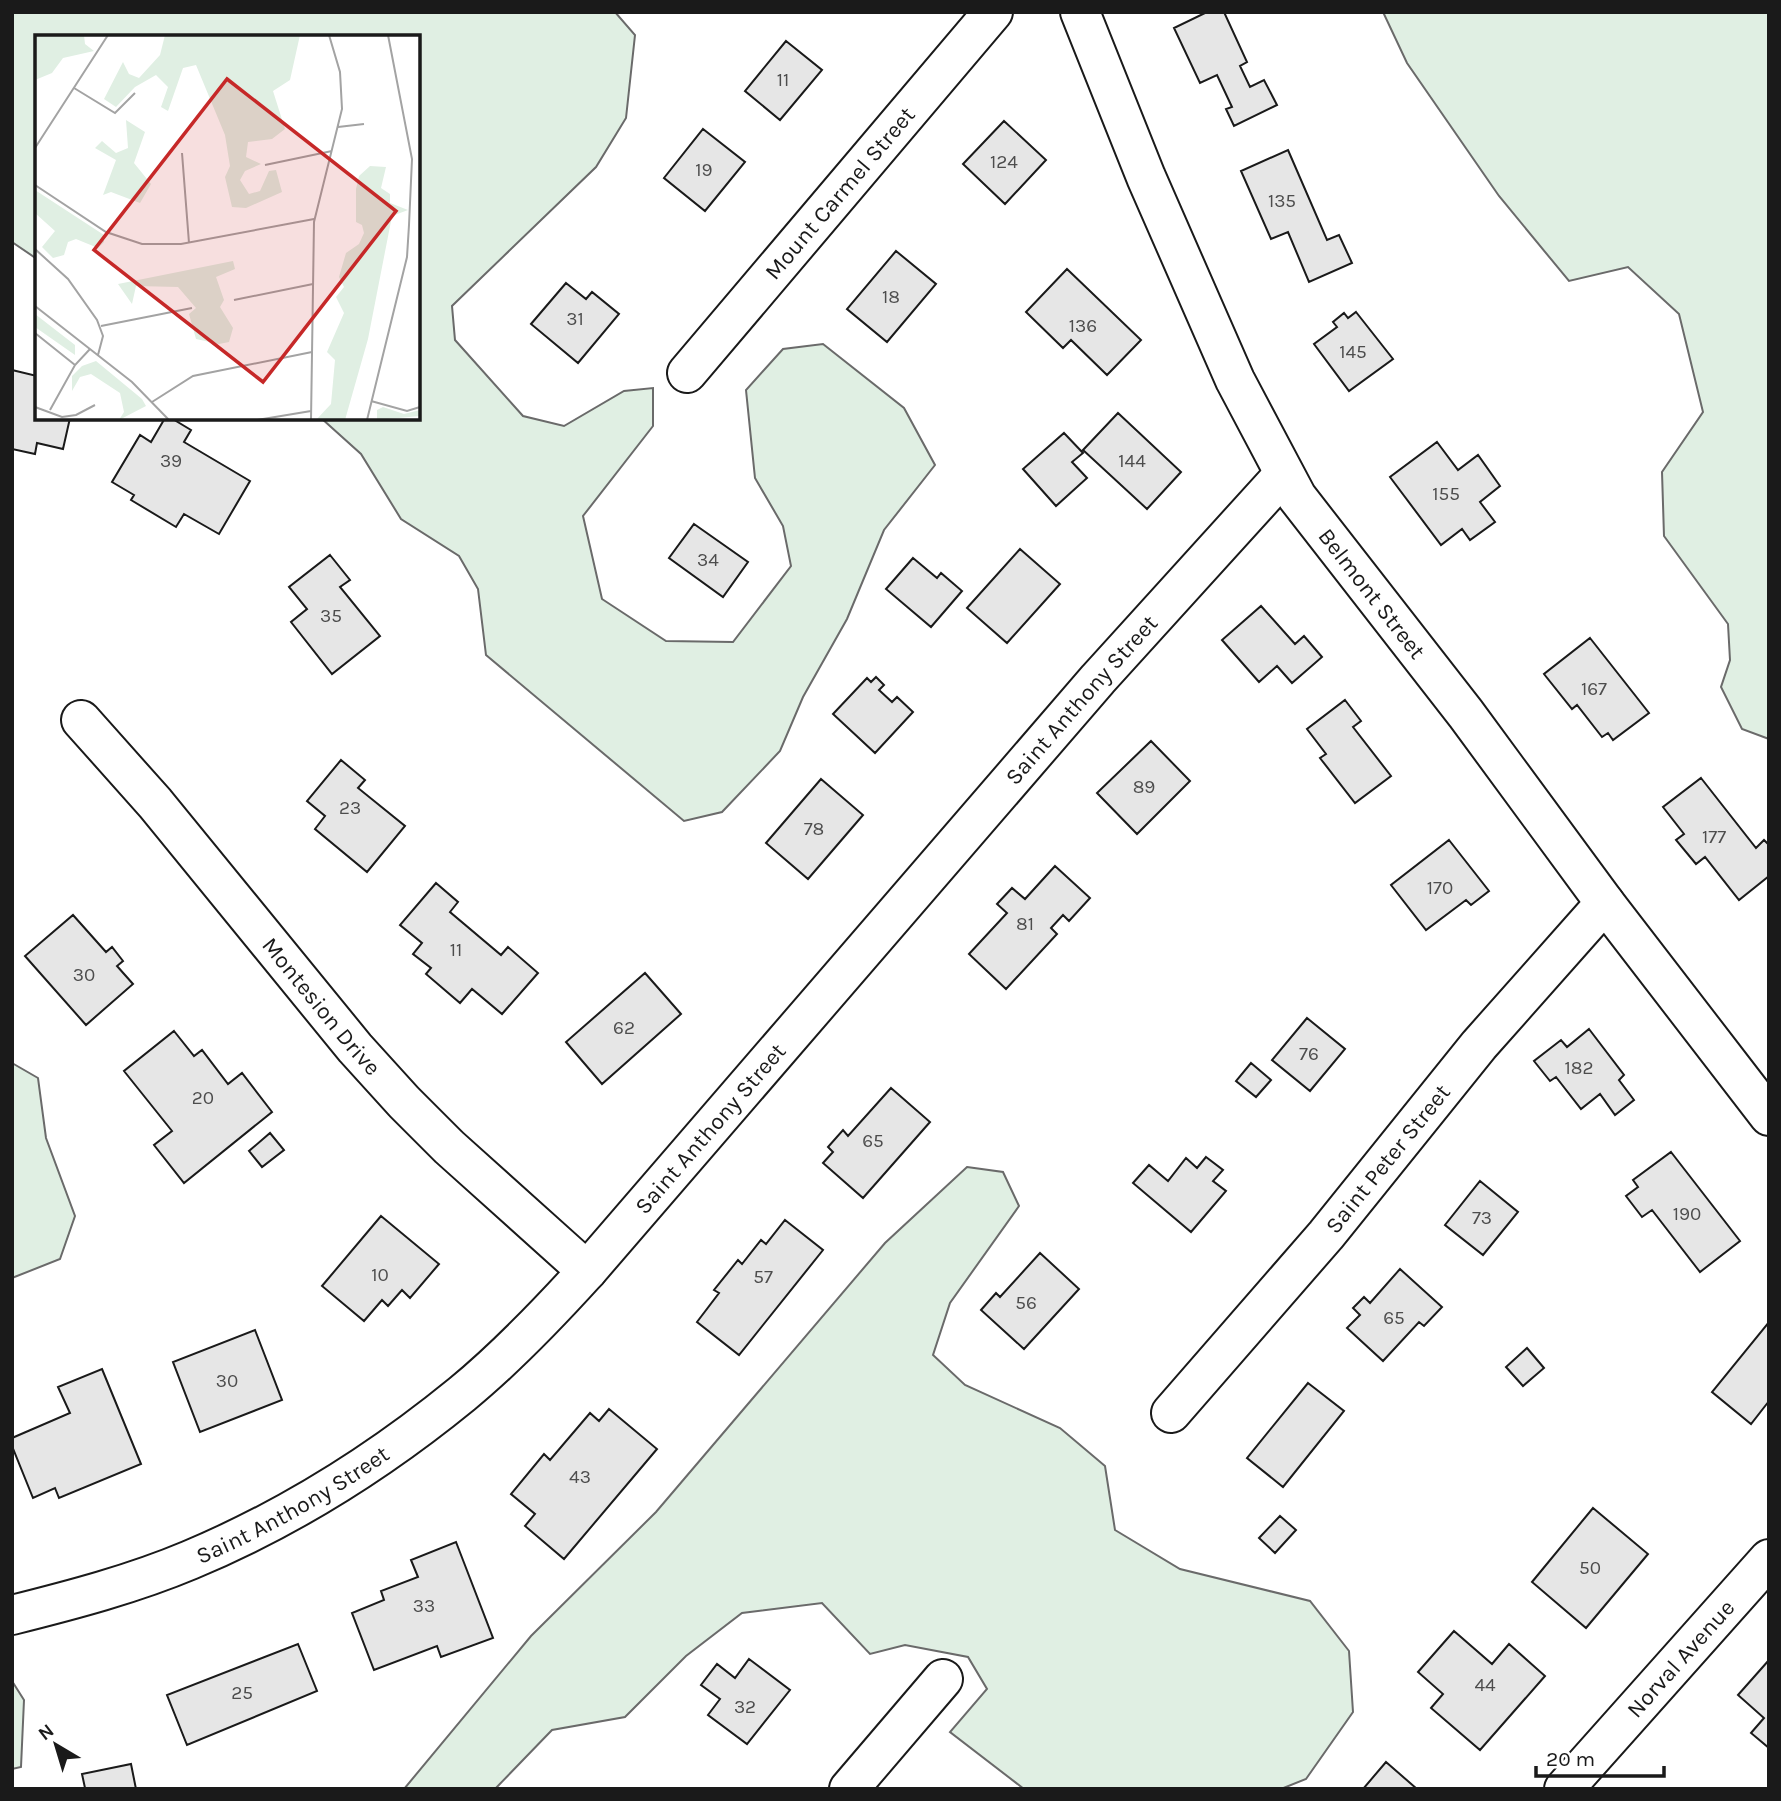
<svg xmlns="http://www.w3.org/2000/svg" width="1781" height="1801" viewBox="0 0 1781 1801" font-family="Karla,sans-serif">
  <rect width="100%" height="100%" fill="#fff"/>
  <path fill="#e0efe3" stroke="#6a6a6a" stroke-width="2" d="M12 12H615L635 35 626 118 596 167 452 306 455 340 523 416 564 426 624 391 653 388V426L583 516 602 599 666 641 733 642 791 566 783 526 755 478 746 390 783 349 823 344 904 408 935 465 884 530 847 619 803 697 780 751 722 812 684 821 486 655 478 589 459 556 401 519 361 454 321 418H418V37H37V259L12 242Z
    M1383 12H1769V739L1742 729 1721 687 1730 660 1728 624 1664 536 1662 472 1703 412 1679 314 1628 267 1569 281 1499 196 1407 63Z
    M12 1063 38 1078 46 1138 75 1216 60 1259 12 1278Z
    M967 1167 1003 1172 1019 1206 950 1303 933 1355 965 1385 1060 1428 1105 1466 1115 1530 1180 1569 1310 1601 1349 1651 1353 1712 1306 1779 1281 1789H1024L950 1732 987 1689 968 1657 905 1645 870 1654 822 1603 742 1613 686 1656 625 1717 552 1730 495 1789H404L531 1636 656 1512 885 1243Z
    M12 1681 24 1700 21 1767 12 1769Z"/>
  <path fill="#e6e6e6" stroke="#1a1a1a" stroke-width="2" d="M1207 12H1224L1247 62 1240 66 1250 87 1264 80 1277 105 1234 126 1226 109 1232 107 1217 75 1200 83 1174 28Z
    M786 41 822 70 780 120 745 91Z
    M1004 121 1046 160 1005 204 963 164Z
    M703 129 745 162 705 211 664 178Z
    M1288 150 1327 240 1339 235 1352 263 1309 282 1288 232 1271 239 1241 171Z
    M896 251 936 284 887 342 847 309Z
    M1067 269 1141 340 1107 375 1071 340 1063 348 1026 312Z
    M566 283 586 299 592 292 619 314 578 363 531 324Z
    M1356 312 1393 359 1349 391 1314 344 1337 327 1333 322 1344 313 1348 318Z
    M12 370 37 376V418H70L63 449 37 443 35 454 12 449Z
    M1118 413 1181 472 1147 509 1083 450Z
    M165 418H171L191 430 184 442 250 481 219 534 184 514 176 527 131 500 134 495 112 482 140 435 151 442Z
    M1064 433 1083 453 1072 462 1087 478 1056 506 1023 469Z
    M1437 442 1458 470 1478 455 1500 486 1480 502 1495 522 1470 540 1462 529 1441 545 1390 477Z
    M694 524 748 562 723 597 669 558Z
    M1020 549 1060 584 1007 643 967 608Z
    M330 555 350 580 340 587 380 636 332 674 291 622 307 609 289 587Z
    M913 558 937 578 941 573 962 591 931 627 886 589Z
    M1261 606 1295 644 1304 636 1322 657 1292 683 1277 666 1259 682 1222 640Z
    M1590 638 1649 713 1613 740 1608 733 1602 737 1577 705 1572 709 1544 674Z
    M876 677 884 685 879 690 892 702 897 697 913 712 875 753 833 714 867 678 871 682Z
    M1345 700 1361 721 1353 727 1391 776 1355 803 1320 758 1326 754 1307 729Z
    M1151 741 1190 781 1137 834 1097 793Z
    M341 760 365 780 358 788 405 826 367 872 315 829 325 816 307 801Z
    M1701 778 1756 848 1764 840 1769 845V876L1739 900 1705 857 1696 864 1676 840 1684 834 1663 807Z
    M821 779 863 815 808 879 766 843Z
    M1449 840 1489 891 1471 905 1466 900 1426 930 1391 885Z
    M1055 866 1090 898 1069 921 1063 915 1051 928 1057 934 1006 989 969 954 1007 913 997 904 1012 888 1025 899Z
    M436 883 458 902 450 912 501 955 508 947 538 973 502 1014 472 989 460 1003 426 974 431 968 413 954 422 943 400 925Z
    M73 915 106 952 112 947 123 961 117 966 133 984 86 1025 25 956Z
    M645 973 681 1014 602 1084 566 1042Z
    M1307 1018 1345 1049 1310 1091 1272 1060Z
    M1589 1029 1624 1075 1619 1080 1634 1100 1615 1115 1600 1094 1581 1109 1556 1077 1550 1081 1534 1061 1561 1040 1567 1047Z
    M174 1031 194 1056 202 1050 228 1084 242 1073 272 1112 184 1183 154 1145 172 1131 124 1071Z
    M1251 1063 1271 1080 1256 1097 1236 1081Z
    M891 1088 930 1122 863 1198 823 1163 833 1152 828 1147 843 1130 848 1136Z
    M270 1133 284 1150 262 1167 249 1151Z
    M1671 1152 1740 1241 1700 1272 1652 1210 1642 1217 1626 1196 1638 1187 1633 1180Z
    M1206 1157 1223 1170 1213 1181 1226 1191 1191 1232 1133 1183 1149 1165 1168 1181 1186 1158 1197 1168Z
    M1480 1181 1518 1212 1483 1255 1445 1225Z
    M381 1216 439 1264 410 1298 402 1290 388 1306 382 1300 364 1321 322 1286Z
    M785 1220 823 1250 739 1355 697 1322 719 1293 714 1290 738 1260 742 1264 761 1240 766 1244Z
    M1040 1253 1079 1289 1024 1349 981 1310 996 1293 1000 1297Z
    M1400 1269 1442 1307 1424 1326 1419 1322 1383 1361 1347 1328 1360 1315 1353 1308 1364 1297 1370 1303Z
    M1769 1322V1401L1751 1424 1712 1392Z
    M255 1330 282 1400 200 1432 173 1362Z
    M1527 1348 1544 1368 1523 1386 1506 1367Z
    M102 1369 141 1464 59 1498 55 1488 33 1498 12 1446V1438L70 1413 58 1387Z
    M1308 1383 1344 1411 1283 1487 1247 1458Z
    M609 1409 657 1449 564 1559 525 1526 535 1514 511 1494 544 1454 550 1460 590 1413 599 1421Z
    M1593 1508 1648 1554 1586 1628 1532 1582Z
    M1280 1516 1296 1530 1275 1553 1259 1538Z
    M456 1542 493 1638 441 1657 437 1646 374 1670 352 1613 384 1600 381 1591 418 1577 411 1560Z
    M1454 1631 1492 1664 1509 1644 1545 1676 1480 1750 1431 1708 1443 1694 1418 1672Z
    M298 1644 317 1691 187 1745 167 1695Z
    M749 1659 790 1690 747 1744 708 1715 720 1699 701 1685 717 1664 735 1678Z
    M1769 1660V1748L1751 1733 1764 1718 1738 1695Z
    M1386 1762 1417 1789H1363Z
    M131 1764 136 1789H81L85 1788 82 1774Z"/>
  <g fill="none" stroke-linecap="round" stroke-linejoin="round">
    <defs>
      <g id="minor">
        <path id="s1" d="M1080 12 1146 177 1235 380 1297 497 1466 714 1605 903 1769 1116"/>
        <path id="s2" d="M687 373 993 12"/>
        <path id="s3" d="M81 720 155 803 355 1048 404 1102 449 1147 587 1271"/>
        <path id="s4" d="M1171 1413 1326 1235 1479 1045 1605 903"/>
        <path id="s5" d="M12 1615C72 1600 133 1584 190 1560 288 1519 380 1461 462 1394 507 1357 548 1314 587 1271L1098 679 1284 474"/>
        <path d="M849 1789 943 1679"/>
        <path id="s6" d="M1564 1789 1769 1559"/>
      </g>
    </defs>
    <use href="#minor" stroke="#1a1a1a" stroke-width="42"/>
    <use href="#minor" stroke="#fff" stroke-width="38"/>
  </g>
  <g text-anchor="middle" dominant-baseline="central" stroke-width="5" stroke-linejoin="round" paint-order="stroke">
    <g font-size="19" fill="#4d4d4d">
      <text x="783" y="80">11</text>
      <text x="1004" y="162">124</text>
      <text x="704" y="170">19</text>
      <text x="1282" y="201">135</text>
      <text x="891" y="297">18</text>
      <text x="575" y="319">31</text>
      <text x="1083" y="326">136</text>
      <text x="1353" y="352">145</text>
      <text x="171" y="461">39</text>
      <text x="1132" y="461">144</text>
      <text x="1446" y="494">155</text>
      <text x="708" y="560">34</text>
      <text x="331" y="616">35</text>
      <text x="1594" y="689">167</text>
      <text x="1144" y="787">89</text>
      <text x="350" y="808">23</text>
      <text x="814" y="829">78</text>
      <text x="1714" y="837">177</text>
      <text x="1440" y="888">170</text>
      <text x="1025" y="924">81</text>
      <text x="456" y="950">11</text>
      <text x="84" y="975">30</text>
      <text x="624" y="1028">62</text>
      <text x="1309" y="1054">76</text>
      <text x="1579" y="1068">182</text>
      <text x="203" y="1098">20</text>
      <text x="873" y="1141">65</text>
      <text x="1687" y="1214">190</text>
      <text x="1482" y="1218">73</text>
      <text x="380" y="1275">10</text>
      <text x="763" y="1277">57</text>
      <text x="1026" y="1303">56</text>
      <text x="1394" y="1318">65</text>
      <text x="227" y="1381">30</text>
      <text x="580" y="1477">43</text>
      <text x="1590" y="1568">50</text>
      <text x="424" y="1606">33</text>
      <text x="1485" y="1685">44</text>
      <text x="242" y="1693">25</text>
      <text x="745" y="1707">32</text>
    </g>
    <g font-size="23" fill="#1a1a1a" stroke="#fff">
      <text stroke="none"><textPath href="#s2" startOffset="236">Mount Carmel Street</textPath></text>
      <text stroke="none"><textPath href="#s1" startOffset="654">Belmont Street</textPath></text>
      <text stroke="none"><textPath href="#s5" startOffset="1437">Saint Anthony Street</textPath></text>
      <text stroke="none"><textPath href="#s3" startOffset="374">Montesion Drive</textPath></text>
      <text stroke="none"><textPath href="#s5" startOffset="870">Saint Anthony Street</textPath></text>
      <text stroke="none"><textPath href="#s4" startOffset="334">Saint Peter Street</textPath></text>
      <text stroke="none"><textPath href="#s5" startOffset="303">Saint Anthony Street</textPath></text>
      <text stroke="none"><textPath href="#s6" startOffset="175">Norval Avenue</textPath></text>
    </g>
  </g>
  <g transform="translate(35 35)">
    <rect width="385" height="385" fill="#fff"/>
    <path d="M0 0H49L50 9 59 16 28 23 17 38 0 45ZM130 0H265L255 45 238 56 250 94 237 104 213 107 211 122 226 129 210 136 205 145 214 159 225 156 234 136 241 135 247 157 211 173 197 172 190 142 195 131 190 100 161 30 148 33 133 76 126 72 133 52 121 40 100 52 81 72 69 64 88 27 94 39 104 43 125 20ZM91 85 110 97 99 128 116 149 105 168 76 157 68 160 81 125 60 113 67 106 81 118 93 113ZM335 131 351 132 346 153 355 159V168L373 175 357 181 333 304 310 385H281L296 369 300 325 292 317 309 278 301 262 309 252 304 242 311 218 324 209 329 198 327 190 321 187V154L324 141ZM0 155 69 200V207L63 213 41 204 33 207 29 220 18 223 7 212 20 196 0 178ZM198 226 200 234 181 242 189 265 185 272 198 293 194 307 184 309 161 304 154 279 161 273 143 252 101 251 97 269 83 249ZM0 279 40 310V320L0 292ZM61 326 107 364 111 371 84 385 89 377 85 358 56 339 45 342 37 356V341L47 331ZM348 372 369 379 385 375V381L342 385V375Z" fill="#e0efe3"/>
    <path fill="none" stroke="#a3a3a3" stroke-width="2" d="M39 53 80 78 100 58M303 92 329 89M0 113 73 0M147 118 154 208M230 130 297 116M0 150 71 197 107 209H146L279 184M0 214 33 244 62 285 68 301 63 320M199 265 278 249M0 271 97 347 134 385M66 291 157 273M0 298 40 330M336 366 372 376 385 372M117 367 158 341 277 317M0 372 27 382 41 380 60 370M15 375 40 330 55 314M222 385 276 376M276 385 279 187 307 74 305 37 294 0M332 385 372 222 374 190 377 124 353 0"/>
    <path fill="#c62828" fill-opacity="0.15" stroke="#c62828" stroke-width="3.5" d="M192 44 361 176 228 347 59 215Z"/>
    <rect width="385" height="385" fill="none" stroke="#1a1a1a" stroke-width="3.5"/>
  </g>
  <rect width="1781" height="1801" fill="none" stroke="#1a1a1a" stroke-width="28"/>
  <g transform="translate(56 1745) rotate(322)" stroke="#ffffff" stroke-width="5" paint-order="stroke">
  <path d="M0-5L12 26L0 18L-12 26Z" fill="#1a1a1a"/>
  <text y="-10" font-size="19" font-weight="bold" text-anchor="middle" fill="#1a1a1a">N</text>
  </g>
  <path d="M1536 1766v10h128v-10" fill="none" stroke="#1a1a1a" stroke-width="3.5"/>
  <text x="1546" y="1766" font-size="21" fill="#1a1a1a" stroke="#ffffff" stroke-width="5" paint-order="stroke">20 m</text>
</svg>
